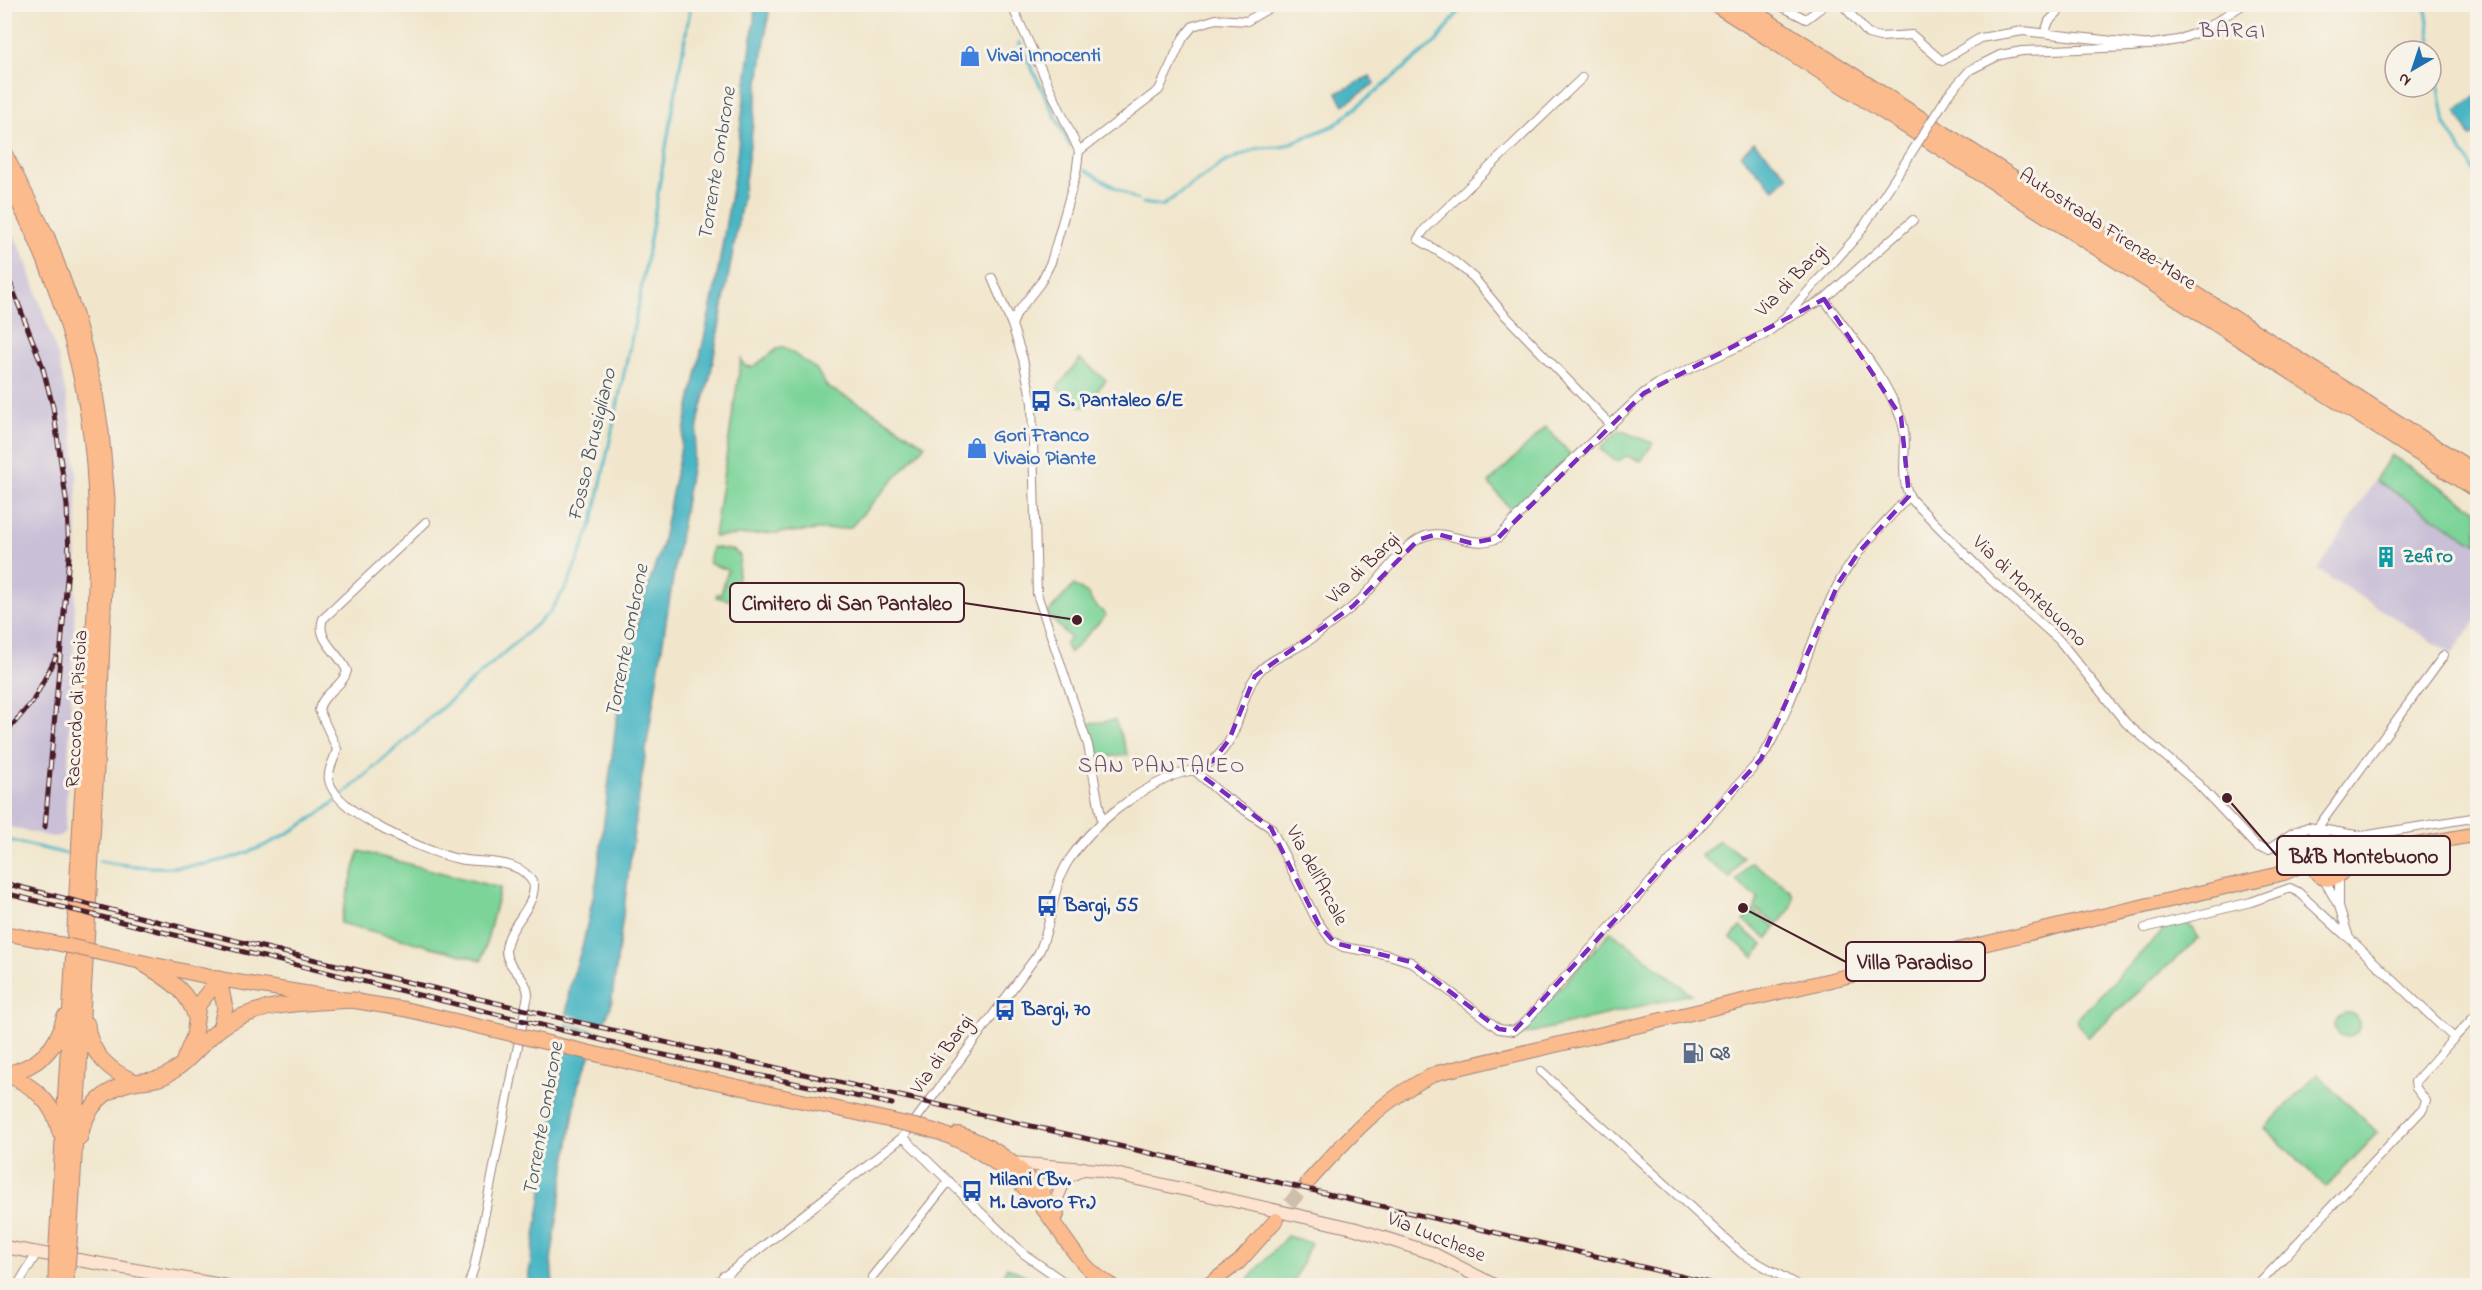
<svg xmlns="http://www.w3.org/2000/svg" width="2482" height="1290" viewBox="0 0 2482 1290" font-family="'Indie Flower',sans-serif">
  <rect width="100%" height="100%" fill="#f7f3e8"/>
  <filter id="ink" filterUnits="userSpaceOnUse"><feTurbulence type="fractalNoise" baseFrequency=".0167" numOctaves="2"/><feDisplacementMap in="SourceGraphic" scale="12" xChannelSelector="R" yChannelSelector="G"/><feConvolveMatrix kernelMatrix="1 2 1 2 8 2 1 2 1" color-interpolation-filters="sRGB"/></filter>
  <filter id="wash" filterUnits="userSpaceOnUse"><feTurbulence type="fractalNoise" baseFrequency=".008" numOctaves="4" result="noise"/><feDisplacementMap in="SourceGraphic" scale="24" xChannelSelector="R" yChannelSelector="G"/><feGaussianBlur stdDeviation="1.35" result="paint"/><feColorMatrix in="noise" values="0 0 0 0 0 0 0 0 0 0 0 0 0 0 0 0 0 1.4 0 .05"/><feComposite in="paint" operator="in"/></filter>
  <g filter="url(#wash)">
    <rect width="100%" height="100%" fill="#f1e6cc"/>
    <path fill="#c9bfd7" d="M4 216 24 255 58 357 69 409 77 470 76 583 65 831 60 836 52 837 5 826Z
      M2375 480 2477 544V619L2452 654 2318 570Z"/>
    <path fill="#7cd499" stroke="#637a62" stroke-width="1.5" d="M784 347 816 369 827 387 869 409 925 445 850 528 714 537 741 359 745 366 753 367 777 349Z
      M1080 359 1106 380 1083 408 1057 388Z
      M1546 427 1571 455 1515 515 1489 483Z
      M1619 430 1653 443 1641 461 1626 456 1617 462 1600 449Z
      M2391 455 2477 510V544L2375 480Z
      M712 547 735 551 740 556 736 593 732 601 716 597 717 594H721L728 570 709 563Z
      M1074 585 1090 596 1091 601 1106 615 1070 653 1065 644 1070 638 1047 614Z
      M1115 720 1128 755 1097 757 1086 724Z
      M1719 840 1743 857 1730 878 1701 856Z
      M359 851 500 888 482 960 340 923Z
      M1753 863 1790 890 1793 896 1792 907 1777 925 1755 908 1758 898 1736 881 1749 864Z
      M1753 910 1776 928 1767 939 1744 921Z
      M2186 921 2199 938 2088 1037 2076 1020 2170 923Z
      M1740 927 1763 945 1754 957 1731 938Z
      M1611 931 1691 994 1517 1036Z
      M2335 1025a12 12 0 1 1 24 0a12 12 0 1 1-24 0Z
      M2317 1074 2378 1133 2326 1187 2265 1128Z
      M1287 1236 1311 1243 1292 1285H1243Z
      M1007 1267 1036 1280 1033 1285H999Z"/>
    <path fill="#49b6c4" stroke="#4a6a78" stroke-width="1.5" d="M756 5H770L742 201 710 377 700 414 667 615 639 795 611 1006 578 1085 551 1260 553 1285 527 1286 563 1062 569 989 583 944 597 879 616 723 641 608 662 545 686 421 715 288 735 170Z
      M1370 76 1375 83 1344 105 1337 93Z
      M2477 95V133L2471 137 2456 111Z
      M1754 142 1788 176 1774 189 1741 155Z"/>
    <path fill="#f1e6cc" d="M564 1014 608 1025 605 1033 564 1023Z
      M564 1026 604 1035 598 1046 562 1038Z"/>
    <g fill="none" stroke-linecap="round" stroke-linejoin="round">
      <path stroke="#49b6c4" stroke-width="3" d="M2425 4 2445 124 2478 177
        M1019 42 1070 146
        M1085 170 1137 200
        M1143 203 1162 206 1223 163 1258 148 1281 147 1335 125 1437 41 1464 4
        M343 795 549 613 568 584 593 521 639 302 691 4
        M4 839 71 855
        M99 861C194 879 261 860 337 800"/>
    </g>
  </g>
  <g filter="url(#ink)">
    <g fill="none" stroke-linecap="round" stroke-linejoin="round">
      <path stroke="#d0beac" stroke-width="14" stroke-dasharray="14 7" stroke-linecap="butt" d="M1276 1220 1308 1182"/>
      <defs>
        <path id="street" d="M1011 4 1079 151 1076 174 1051 262 1041 282 1017 313 1012 325 1023 359 1032 403 1037 594 1088 745 1102 822
          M1777 4 1806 19 1826 4
          M1842 4 1868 34 1880 37 1912 35 1942 61 1980 38 2023 31 2150 45
          M2045 32 2049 21 2066 4
          M1582 78 1425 229 1418 239 1455 262 1474 278 1503 313 1611 425
          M1948 95 1970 70 2000 55 2022 51 2132 47 2178 40 2203 30 2244 4
          M1079 151 1159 90 1183 38 1193 26 1216 19 1247 21 1276 4
          M992 278 1012 325
          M1824 299 1913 220
          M1786 319 1824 299C1851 337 1885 375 1901 419 1911 444 1896 478 1912 500L1990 579 2059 640 2126 723 2198 784 2257 847 2269 849 2292 833 2308 827 2362 836 2478 817
          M426 522 323 619C315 640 340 653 347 671 343 687 322 693 319 710L337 749C335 759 327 770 329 780 335 814 428 853 459 859 485 864 521 857 534 885 534 910 508 925 506 949 505 968 527 975 528 995L474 1268 468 1286
          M1193 769 1221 794 1271 828 1316 919 1331 940 1343 947 1389 955 1411 962 1499 1029 1514 1031 1525 1022 1761 759C1795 706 1808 641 1837 586 1855 551 1883 525 1909 496
          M2319 828 2333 850
          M2296 831 2312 839 2317 855
          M2310 838 2444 655
          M2323 878 2337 903
          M2145 928 2251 902 2290 888 2298 892 2346 936
          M2454 1038 2478 1013
          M1541 1071 1742 1254 1799 1286
          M903 1137 1024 1254 1070 1286
          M723 1276 731 1286
          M872 1277 949 1181
          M17 1286 37 1253
          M712 1286 903 1137 1038 954C1053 925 1051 887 1069 860 1093 824 1131 795 1170 777 1182 771 1201 771 1212 761 1244 734 1237 701 1257 674 1270 657 1297 651 1314 637 1330 624 1348 612 1363 597 1381 579 1397 552 1419 539 1444 524 1469 551 1498 538L1549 482 1644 393 1659 383 1764 335 1781 322 1858 235 1903 166
          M2257 1286 2423 1109 2426 1101 2416 1088 2415 1082 2454 1038 2349 938 2339 906V875"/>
        <path id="secondary" d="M1012 1163 1098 1170 1353 1228 1432 1253 1496 1286
          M1038 1187 1065 1179 1084 1168
          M1053 1208 1065 1179
          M4 1247 227 1286"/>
        <path id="primary" d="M2314 864a15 15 0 1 1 30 0a15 15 0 1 1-30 0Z
          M2340 855 2393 849 2478 834
          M4 933 60 944
          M96 952 219 979 404 1009 511 1034
          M675 1073 902 1123
          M924 1128C972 1140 1019 1176 1048 1215 1069 1243 1080 1268 1112 1286
          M958 1134C999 1146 1036 1178 1057 1215
          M1308 1182C1347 1139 1383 1097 1437 1073L2284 873 2315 859
          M1207 1286 1239 1262 1276 1220"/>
        <path id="highway" d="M1715 4 2478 491
          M1741 4 2478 474
          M4 153 47 237 74 311 94 387 101 432 107 499 100 697 69 1245
          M4 175C52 259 84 357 93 454 104 571 88 701 81 819 73 961 66 1102 57 1244
          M142 963C166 978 188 989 196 1018
          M219 979 225 1008 220 1029
          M87 1024C89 1053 110 1072 136 1082
          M184 1060 194 1036 198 1005 219 979
          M4 1073C33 1085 54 1102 60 1133
          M7 1074C38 1066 57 1050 64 1018
          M80 1137C86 1107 105 1088 134 1082 145 1080 155 1081 165 1076 188 1064 201 1043 221 1028 257 1001 311 1003 354 1000"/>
      </defs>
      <use href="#street" stroke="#9e827c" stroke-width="10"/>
      <use href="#secondary" stroke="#9e827c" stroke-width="14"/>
      <use href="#primary" stroke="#9e827c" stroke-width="16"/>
      <use href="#highway" stroke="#9e827c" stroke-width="17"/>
      <use href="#street" stroke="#fff" stroke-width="8"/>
      <use href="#secondary" stroke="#fde4d1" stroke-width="12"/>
      <use href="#primary" stroke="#fbbb8d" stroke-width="14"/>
      <use href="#highway" stroke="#fbbb8d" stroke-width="15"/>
      <defs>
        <path id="rail" d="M4 267 42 365 53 407 67 506 69 556 45 827
          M4 735 33 701 56 657
          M4 883C574 1028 1150 1149 1722 1286
          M4 893 655 1053 892 1104"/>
      </defs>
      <use href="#rail" stroke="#4a1f2b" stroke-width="5"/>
      <use href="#rail" stroke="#f7f3e8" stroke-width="3" stroke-dasharray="9" stroke-linecap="butt"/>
      <defs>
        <path id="street-bridge" d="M1903 166 1948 95"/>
        <path id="primary-bridge" d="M60 944 96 952
          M511 1034 675 1073
          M902 1123 924 1128"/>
        <path id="highway-bridge" d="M56 1280 57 1244
          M66 1280 69 1245"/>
      </defs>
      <use href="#street-bridge" stroke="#9e827c" stroke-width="10" stroke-linecap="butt"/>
      <use href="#primary-bridge" stroke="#9e827c" stroke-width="16" stroke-linecap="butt"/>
      <use href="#highway-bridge" stroke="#9e827c" stroke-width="17" stroke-linecap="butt"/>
      <use href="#street-bridge" stroke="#fff" stroke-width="8"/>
      <use href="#primary-bridge" stroke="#fbbb8d" stroke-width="14"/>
      <use href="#highway-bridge" stroke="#fbbb8d" stroke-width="15"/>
    </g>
  </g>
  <path fill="none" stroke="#7b2cbf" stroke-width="4.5" stroke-dasharray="12 8" stroke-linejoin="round" d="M1824 299 1901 417 1909 496 1858 553 1839 582 1761 759 1514 1031 1499 1029 1411 962 1335 943 1319 925 1271 828 1193 769 1213 761 1229 740 1255 676 1353 606 1418 540 1437 534 1471 543 1498 538 1644 393Z"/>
  <defs>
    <symbol id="shop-bare" viewBox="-9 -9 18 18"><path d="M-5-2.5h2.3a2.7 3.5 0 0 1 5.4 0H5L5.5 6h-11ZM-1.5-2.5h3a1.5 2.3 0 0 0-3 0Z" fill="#3f7fe0" stroke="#f7f3e8" stroke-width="2.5" paint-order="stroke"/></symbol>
    <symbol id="bus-bare" viewBox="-9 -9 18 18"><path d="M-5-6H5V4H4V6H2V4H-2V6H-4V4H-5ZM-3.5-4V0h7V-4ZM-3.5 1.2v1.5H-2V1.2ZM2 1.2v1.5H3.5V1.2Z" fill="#1a4fb4" stroke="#f7f3e8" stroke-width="2.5" paint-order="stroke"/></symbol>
    <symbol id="building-bare" viewBox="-9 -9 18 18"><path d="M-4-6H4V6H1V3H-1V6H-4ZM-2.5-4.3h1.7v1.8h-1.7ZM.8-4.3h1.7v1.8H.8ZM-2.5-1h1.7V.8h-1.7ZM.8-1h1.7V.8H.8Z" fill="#0f9aa8" stroke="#f7f3e8" stroke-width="2.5" paint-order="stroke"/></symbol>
    <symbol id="fuel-bare" viewBox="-9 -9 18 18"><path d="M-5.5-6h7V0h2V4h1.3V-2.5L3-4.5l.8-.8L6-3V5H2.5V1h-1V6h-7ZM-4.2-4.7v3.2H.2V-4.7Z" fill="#5c6f8a" stroke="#f7f3e8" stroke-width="2.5" paint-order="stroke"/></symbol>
  </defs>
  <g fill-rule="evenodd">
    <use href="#shop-bare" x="955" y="41" width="30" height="30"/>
    <use href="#bus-bare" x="1026" y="386" width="30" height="30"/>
    <use href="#shop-bare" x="962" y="433" width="30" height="30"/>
    <use href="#building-bare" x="2371" y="542" width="30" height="30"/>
    <use href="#bus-bare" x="1032" y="891" width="30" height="30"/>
    <use href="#bus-bare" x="990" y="995" width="30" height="30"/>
    <use href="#fuel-bare" x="1678" y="1038" width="30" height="30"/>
    <use href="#bus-bare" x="957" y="1176" width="30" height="30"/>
  </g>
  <g text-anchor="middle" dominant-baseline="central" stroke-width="6" stroke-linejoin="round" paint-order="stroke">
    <g font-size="20" font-weight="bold" fill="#366cbe" stroke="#f7f3e8" text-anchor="start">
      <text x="987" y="56">Vivai Innocenti</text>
      <text x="994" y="436">Gori Franco<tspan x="994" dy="23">Vivaio Piante</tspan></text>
    </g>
    <g font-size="20" fill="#4a1f2b" stroke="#f7f3e8">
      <text transform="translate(2107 230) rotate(33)">Autostrada Firenze-Mare</text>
      <text transform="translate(1792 281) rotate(-46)">Via di Bargi</text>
      <text transform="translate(1364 569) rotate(-44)">Via di Bargi</text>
      <text transform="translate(2029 592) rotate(44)">Via di Montebuono</text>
      <text transform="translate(78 709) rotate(-87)">Raccordo di Pistoia</text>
      <text transform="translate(1316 876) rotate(62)">Via dell'Arcale</text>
      <text transform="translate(943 1055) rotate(-54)">Via di Bargi</text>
      <text transform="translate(1436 1238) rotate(22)">Via Lucchese</text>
    </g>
    <g font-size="20" font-weight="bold" fill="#164399" stroke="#f7f3e8" text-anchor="start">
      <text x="1058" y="401">S. Pantaleo 6/E</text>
      <text x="1064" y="906">Bargi, 55</text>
      <text x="1022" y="1010">Bargi, 70</text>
      <text x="989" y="1180">Milani (Bv.<tspan x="989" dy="23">M. Lavoro Fr.)</tspan></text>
    </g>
    <g font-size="20" font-weight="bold" fill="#0d838f" stroke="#f7f3e8" text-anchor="start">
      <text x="2403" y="557">Zefiro</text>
    </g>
    <g font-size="20" font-weight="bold" fill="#4e5e75" stroke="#f7f3e8" text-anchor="start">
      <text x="1710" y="1053">Q8</text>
    </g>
    <g font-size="21" font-style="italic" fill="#4a5461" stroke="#f7f3e8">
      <text transform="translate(718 164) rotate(-81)">Torrente Ombrone</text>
      <text transform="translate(593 445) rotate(-77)">Fosso Brusigliano</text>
      <text transform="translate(628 641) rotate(-79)">Torrente Ombrone</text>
      <text transform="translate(544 1119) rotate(-80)">Torrente Ombrone</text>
    </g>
    <g font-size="22" letter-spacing="1.5" fill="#6e4c6f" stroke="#f7f3e8">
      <text x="2233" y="32">BARGI</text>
      <text x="1162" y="767">SAN PANTALEO</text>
    </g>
  </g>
  <path fill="none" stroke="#4a1f2b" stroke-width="2" d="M1077 620L964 603M2227 798L2277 856M1743 908L1846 962"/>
  <g fill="#4a1f2b" stroke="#f7f3e8" stroke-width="2">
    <circle cx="1077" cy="620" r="6"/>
    <circle cx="2227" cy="798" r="6"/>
    <circle cx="1743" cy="908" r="6"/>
  </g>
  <g fill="#f7f3e8" stroke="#4a1f2b" stroke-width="2">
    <rect x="730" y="583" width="234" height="39" rx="6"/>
    <rect x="2277" y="836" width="173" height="39" rx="6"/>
    <rect x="1846" y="942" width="139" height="39" rx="6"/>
  </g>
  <g font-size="21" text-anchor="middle" font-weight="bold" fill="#4a1f2b">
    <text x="847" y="610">Cimitero di San Pantaleo</text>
    <text x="2364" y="863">B&amp;B Montebuono</text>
    <text x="1915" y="969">Villa Paradiso</text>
  </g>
  <rect width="2482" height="1290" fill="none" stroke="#f7f3e8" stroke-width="24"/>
  <g transform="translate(2413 69) rotate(219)"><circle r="28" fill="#f7f3e8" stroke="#b29e9c" stroke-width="1.5"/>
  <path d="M0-4.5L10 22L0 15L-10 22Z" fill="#1f6fb2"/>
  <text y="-9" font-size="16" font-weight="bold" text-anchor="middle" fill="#4a1f2b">N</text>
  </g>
</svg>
